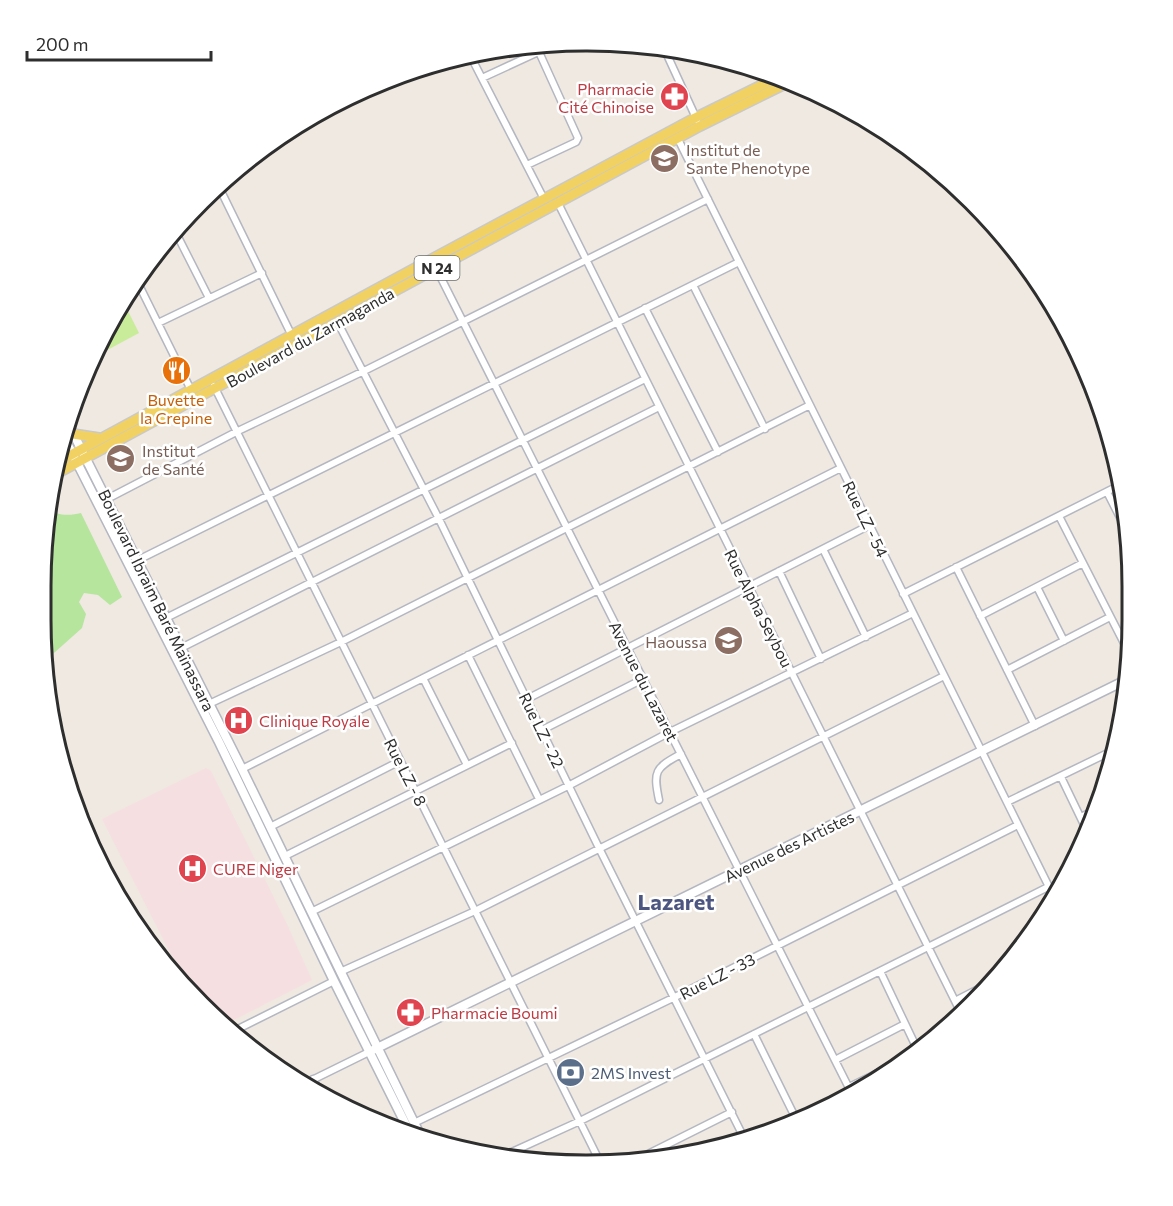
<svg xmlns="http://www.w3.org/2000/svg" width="1173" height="1206" viewBox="0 0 1173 1206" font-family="Commissioner,sans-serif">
  <rect width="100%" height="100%" fill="#efe9e1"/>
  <path fill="#f5dfe0" d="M206 768 211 771 286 922 312 980 224 1025 201 1006 190 992 102 819Z"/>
  <path fill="#b6e59e" d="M47 508C57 516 69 516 81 513L122 597 110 605 98 595 84 593 79 602 86 614 82 628 45 661 41 619Z"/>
  <path fill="#c9ec9a" d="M123 301 139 333 98 355 96 352 114 313Z"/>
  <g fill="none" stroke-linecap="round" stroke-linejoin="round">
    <defs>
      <path id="street" d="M663 46 697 120
        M470 55 544 199
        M482 78 560 42
        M678 139 1055 899
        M527 165 576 142 578 138 539 52
        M219 187 292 336
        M558 203 961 1013
        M174 229 209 298
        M436 268 852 1094
        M137 281 191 390
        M693 285 765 429
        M645 308 718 452
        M337 321 438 517 599 848 745 1140
        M158 323 262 273
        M214 386 601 1164
        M1107 492 1129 535
        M107 499 238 431 364 371 708 199
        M1059 516 1129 653
        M823 549 866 637
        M138 560 739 262
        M956 567 1035 726
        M779 571 821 659
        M1037 587 1064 641
        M903 594 1120 485
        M980 616 1083 563
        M166 618 645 379
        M181 648 659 407
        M468 655 539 799
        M1007 670 1110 617
        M423 678 467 765
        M527 699 870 525
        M209 704 341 642 810 405
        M542 730 643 679
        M242 769 841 468
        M1061 777 1087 831
        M659 800C653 771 655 768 681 754
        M1007 802 1114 750
        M1081 817 1097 809
        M270 827 400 761
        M285 856 512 743
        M311 912 570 785 670 732 913 613
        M340 972 475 911 944 676
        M955 1001 996 980
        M232 1032 334 981
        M754 1034 797 1121
        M835 1060 905 1024
        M313 1079 319 1091
        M304 1084 369 1052
        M849 1087 919 1053 880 971
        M414 1123 675 997 1018 825
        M734 1145 745 1139
        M501 1157 580 1121 1048 887
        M630 1163 732 1112"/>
      <path id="secondary" d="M67 421 242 769 422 1139
        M65 439 219 742 334 981 412 1137
        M369 1052 1128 679"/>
      <path id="primary" d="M73 434 99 438
        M61 460 65 449 63 437
        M58 462 432 259 695 118 778 77
        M54 475 700 126 789 82"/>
    </defs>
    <use href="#street" stroke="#b4b7c1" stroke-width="9"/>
    <use href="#secondary" stroke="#b4b7c1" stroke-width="11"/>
    <use href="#primary" stroke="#c9c9c9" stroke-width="12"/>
    <use href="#street" stroke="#fff" stroke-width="6"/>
    <use href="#secondary" stroke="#fff" stroke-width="8"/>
    <use href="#primary" stroke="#f2d163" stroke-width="9"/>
  </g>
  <defs>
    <symbol id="pharmacy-disc" viewBox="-11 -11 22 22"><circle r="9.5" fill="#e0444e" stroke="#fff"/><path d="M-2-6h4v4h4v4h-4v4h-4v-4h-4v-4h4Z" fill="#fff"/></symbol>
    <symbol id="university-disc" viewBox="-11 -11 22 22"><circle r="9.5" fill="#8d6e63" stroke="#fff"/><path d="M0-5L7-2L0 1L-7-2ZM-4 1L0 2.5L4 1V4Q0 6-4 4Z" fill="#fff"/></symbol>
    <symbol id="restaurant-disc" viewBox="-11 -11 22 22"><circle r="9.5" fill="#e8710a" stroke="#fff"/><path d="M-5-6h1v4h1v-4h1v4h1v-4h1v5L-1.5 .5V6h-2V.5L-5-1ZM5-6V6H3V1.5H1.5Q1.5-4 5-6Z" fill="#fff"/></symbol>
    <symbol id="school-disc" viewBox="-11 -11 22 22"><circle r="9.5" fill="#8d6e63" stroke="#fff"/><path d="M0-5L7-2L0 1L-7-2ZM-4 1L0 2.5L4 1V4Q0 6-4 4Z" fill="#fff"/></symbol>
    <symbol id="hospital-disc" viewBox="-11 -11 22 22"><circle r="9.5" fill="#e0444e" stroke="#fff"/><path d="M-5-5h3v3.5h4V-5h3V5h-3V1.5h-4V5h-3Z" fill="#fff"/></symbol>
    <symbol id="bank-disc" viewBox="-11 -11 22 22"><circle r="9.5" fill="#5c6f8a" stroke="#fff"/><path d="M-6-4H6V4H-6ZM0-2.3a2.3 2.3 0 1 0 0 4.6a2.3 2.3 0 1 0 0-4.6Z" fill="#fff"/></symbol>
  </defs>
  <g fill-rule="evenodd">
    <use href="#pharmacy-disc" x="658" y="80" width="33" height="33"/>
    <use href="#university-disc" x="648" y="142" width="33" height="33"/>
    <use href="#restaurant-disc" x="160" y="354" width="33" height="33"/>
    <use href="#school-disc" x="104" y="442" width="33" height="33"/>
    <use href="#school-disc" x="712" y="624" width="33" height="33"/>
    <use href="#hospital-disc" x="222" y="704" width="33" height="33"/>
    <use href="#hospital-disc" x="176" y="852" width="33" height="33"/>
    <use href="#pharmacy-disc" x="394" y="996" width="33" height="33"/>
    <use href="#bank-disc" x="554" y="1056" width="33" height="33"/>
  </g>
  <g text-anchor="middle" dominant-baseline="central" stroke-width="5" stroke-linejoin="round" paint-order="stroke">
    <rect fill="#fff" stroke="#6d6d6d" stroke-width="1.5" x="414.5" y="256" width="45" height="24" rx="4.5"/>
    <g font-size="15" font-weight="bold" fill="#2e2e2e">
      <text x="437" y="268">N 24</text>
    </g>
    <g font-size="16" fill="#be3a42" stroke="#fff" text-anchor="start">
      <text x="654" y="88" text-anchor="end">Pharmacie<tspan x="654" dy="18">Cité Chinoise</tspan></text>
      <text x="259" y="720">Clinique Royale</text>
      <text x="213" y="868">CURE Niger</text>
      <text x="431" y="1012">Pharmacie Boumi</text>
    </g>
    <g font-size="16" fill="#785e54" stroke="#fff" text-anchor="start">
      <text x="686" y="149">Institut de<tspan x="686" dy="18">Sante Phenotype</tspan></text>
      <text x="142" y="450">Institut<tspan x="142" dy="18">de Santé</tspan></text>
      <text x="707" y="641" text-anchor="end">Haoussa</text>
    </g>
    <g font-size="16" fill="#2e2e2e" stroke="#fff">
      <text transform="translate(310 337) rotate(-29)">Boulevard du Zarmaganda</text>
      <text transform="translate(866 519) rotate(64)">Rue LZ - 54</text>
      <text transform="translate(157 600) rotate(64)">Boulevard Ibraim Baré Maïnassara</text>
      <text transform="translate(759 608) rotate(63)">Rue Alpha Seybou</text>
      <text transform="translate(644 681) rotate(63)">Avenue du Lazaret</text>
      <text transform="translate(542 730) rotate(64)">Rue LZ - 22</text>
      <text transform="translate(406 772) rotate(63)">Rue LZ - 8</text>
      <text transform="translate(789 846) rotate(-26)">Avenue des Artistes</text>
      <text transform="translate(717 976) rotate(-27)">Rue LZ - 33</text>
    </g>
    <g font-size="16" fill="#c56008" stroke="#fff">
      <text x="176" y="399">Buvette<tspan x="176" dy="18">la Crepine</tspan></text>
    </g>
    <g font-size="16" fill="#4e5e75" stroke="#fff" text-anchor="start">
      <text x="591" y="1072">2MS Invest</text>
    </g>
    <g font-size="22" font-weight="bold" fill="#4d5680" stroke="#fff">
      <text x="676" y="901">Lazaret</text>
    </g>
  </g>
  <path d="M0 0H1173V1206H0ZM586 51H587A535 535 0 0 1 1122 586V620A535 535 0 0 1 587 1155H586A535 535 0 0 1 51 620V586A535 535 0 0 1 586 51Z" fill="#fff" fill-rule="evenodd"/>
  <path fill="none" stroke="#2e2e2e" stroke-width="3" d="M586 51H587A535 535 0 0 1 1122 586V620A535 535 0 0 1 587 1155H586A535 535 0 0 1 51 620V586A535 535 0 0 1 586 51Z"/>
  <path d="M27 51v9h184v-9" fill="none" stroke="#2e2e2e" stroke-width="3"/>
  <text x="36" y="51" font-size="18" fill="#2e2e2e" stroke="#ffffff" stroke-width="4.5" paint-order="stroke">200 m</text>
</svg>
